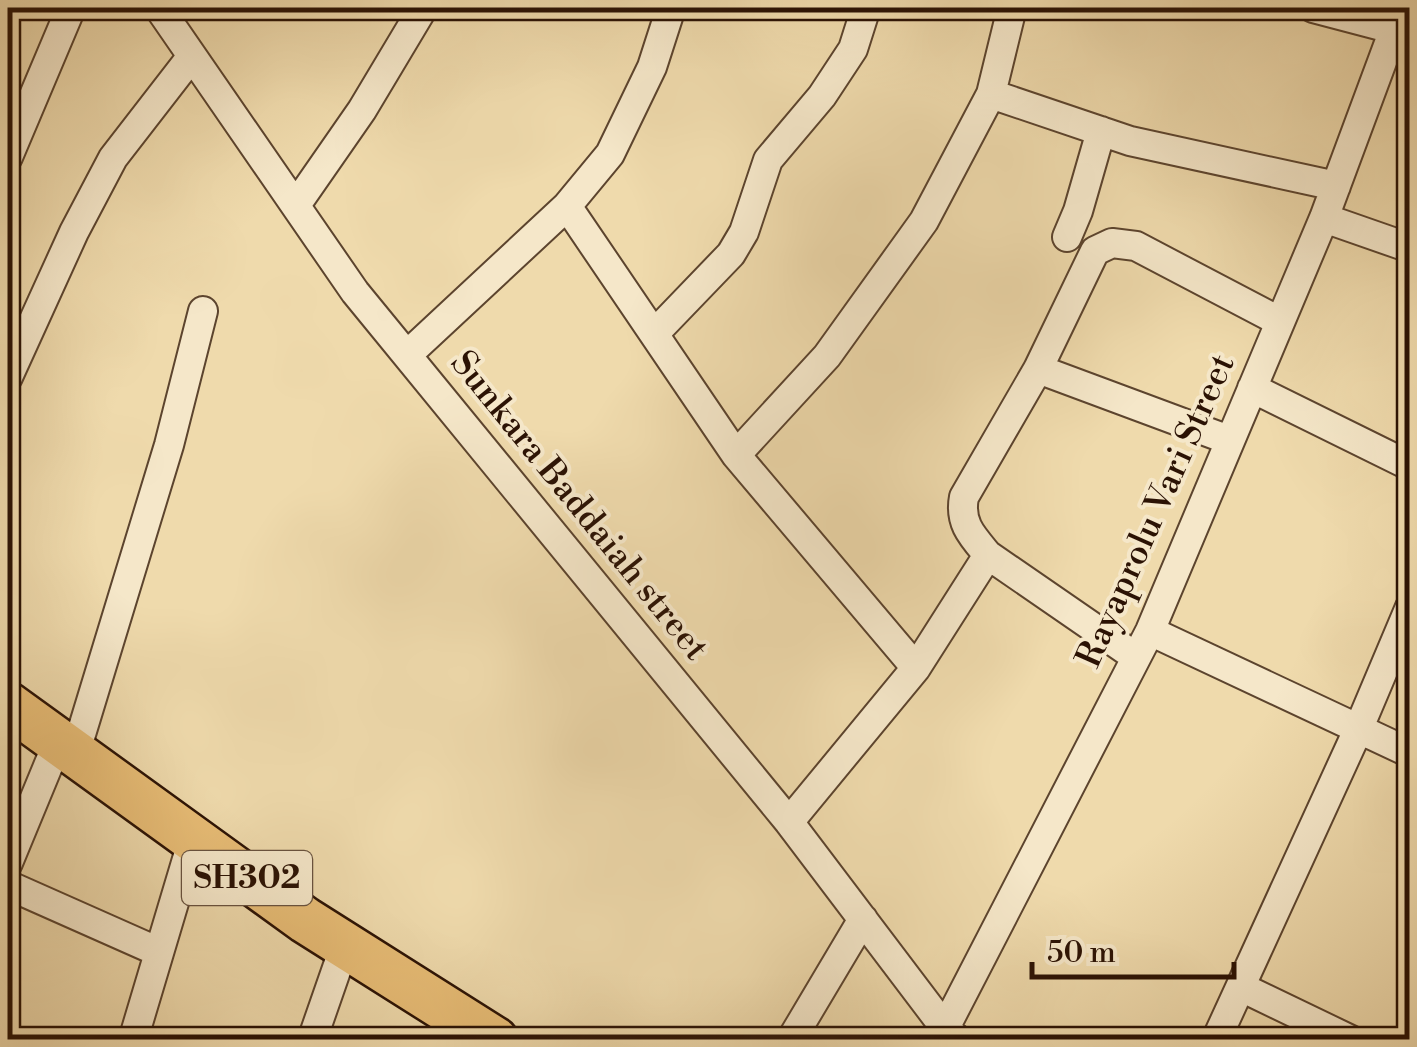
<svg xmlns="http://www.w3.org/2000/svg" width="1417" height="1047" viewBox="0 0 1417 1047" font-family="'Libre Bodoni',serif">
  <rect width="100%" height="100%" fill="#efdaac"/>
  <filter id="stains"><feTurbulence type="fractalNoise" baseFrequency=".002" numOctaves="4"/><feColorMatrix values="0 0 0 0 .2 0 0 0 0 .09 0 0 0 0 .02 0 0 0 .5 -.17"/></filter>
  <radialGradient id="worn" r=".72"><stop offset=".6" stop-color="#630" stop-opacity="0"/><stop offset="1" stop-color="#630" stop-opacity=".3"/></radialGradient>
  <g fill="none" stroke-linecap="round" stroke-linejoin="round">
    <defs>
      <path id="minor" d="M159 8 355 292 789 822 945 1028 958 1040
        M1313 8 1408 33
        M991 94 1130 141 1336 186
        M8 157 71 8
        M296 205 362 110 423 8
        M567 206 736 455 916 668
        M1324 218 1410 248
        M1067 237 1078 211 1101 131
        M654 334 731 254 744 232 768 160 822 96 853 49 866 8
        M407 355 567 206 610 154 652 67 671 8
        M1038 369 1229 440
        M8 377 74 232 113 158 192 56
        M1252 388 1410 466
        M736 455 827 356 924 221 991 94 1012 8
        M988 555 1136 657
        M1150 631 1410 753
        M75 754 169 445 203 311
        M789 822 916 668 988 555C972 536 959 523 964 497L1038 369 1095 251 1112 243 1136 246 1279 321
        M8 863 58 742
        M8 885 159 952
        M1241 987 1351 1040
        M945 1028 1150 631 1324 218 1402 8
        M133 1040 193 839
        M312 1040 345 945
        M791 1040 863 919
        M1216 1040 1358 730 1410 607"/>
      <path id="primary" d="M8 705 305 920 495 1040"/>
    </defs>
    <use href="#minor" stroke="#5c442e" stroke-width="32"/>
    <use href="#primary" stroke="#2b1204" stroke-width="50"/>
    <use href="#minor" stroke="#f5e7c9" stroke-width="28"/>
    <use href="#primary" stroke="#e8bd76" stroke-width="45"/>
  </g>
  <g text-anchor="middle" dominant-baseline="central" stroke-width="8" stroke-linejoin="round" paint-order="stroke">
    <rect fill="#f5e7c9" stroke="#68523f" stroke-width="2.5" x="182" y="851" width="130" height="54" rx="8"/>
    <g font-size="32" font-weight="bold" fill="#2b1204">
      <text x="247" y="878">SH302</text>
    </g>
    <g font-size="35" fill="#2b1204" stroke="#f5e7c9">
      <text transform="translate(579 506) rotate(51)">Sunkara Baddaiah street</text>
      <text transform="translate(1156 511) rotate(-66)">Rayaprolu Vari Street</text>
    </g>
  </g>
  <rect width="1417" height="1047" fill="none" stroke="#efdaac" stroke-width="40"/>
  <rect x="10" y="10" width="1397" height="1027" fill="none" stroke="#2b1204" stroke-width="5"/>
  <rect x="20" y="20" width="1377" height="1007" fill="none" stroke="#2b1204" stroke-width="2.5"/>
  <path d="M1032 962v15h202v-15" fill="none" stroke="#2b1204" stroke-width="5"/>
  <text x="1047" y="962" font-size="30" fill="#2b1204" stroke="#f5e7c9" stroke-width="8" paint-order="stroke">50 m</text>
  <rect width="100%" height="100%" filter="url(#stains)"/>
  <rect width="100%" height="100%" fill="url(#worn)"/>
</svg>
